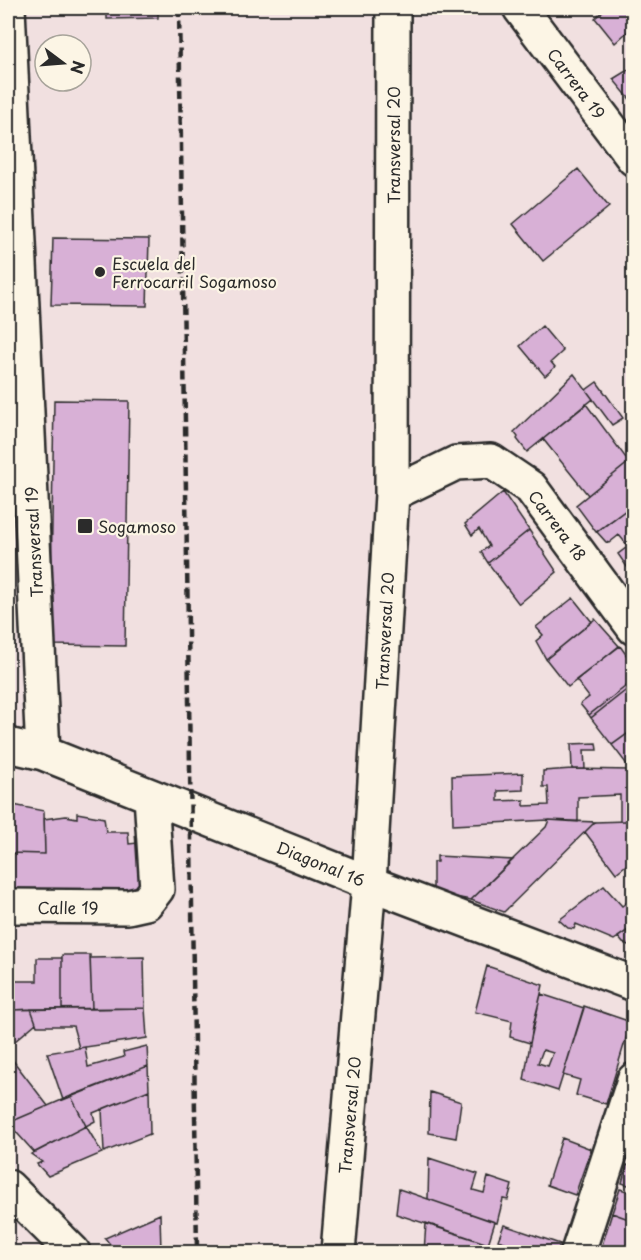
<svg xmlns="http://www.w3.org/2000/svg" width="641" height="1260" viewBox="0 0 641 1260" font-family="'Playpen Sans',sans-serif">
  <rect width="100%" height="100%" fill="#f1e0e0"/>
  <filter id="ink" filterUnits="userSpaceOnUse"><feTurbulence type="fractalNoise" baseFrequency=".0167" numOctaves="2"/><feDisplacementMap in="SourceGraphic" scale="12" xChannelSelector="R" yChannelSelector="G"/><feConvolveMatrix kernelMatrix="1 2 1 2 8 2 1 2 1" color-interpolation-filters="sRGB"/></filter>
  <g filter="url(#ink)">
    <path fill="#d8b0d6" stroke="#2b2b2b" stroke-width="1.5" fill-rule="evenodd" d="M107 8H158V18L107 19Z
      M606 8H634V26L615 43 595 18Z
      M634 66V104L613 79Z
      M578 169 609 207 543 261 513 224Z
      M53 238 149 239 147 306 51 305Z
      M542 326 563 351 551 362 555 367 545 376 520 346Z
      M574 374 593 399 527 452 517 439 518 437 514 432Z
      M597 382 623 418 612 425 586 390Z
      M54 400 129 401 125 646 50 645Z
      M586 404 629 462 588 495 543 439Z
      M634 458V504L596 532 576 505Z
      M503 492 529 530 488 563 481 552 489 546 479 529 472 535 465 524Z
      M634 504V542L628 546 619 535 609 543 606 542 597 532Z
      M529 530 557 572 519 604 488 563Z
      M634 542V569L630 565 627 567 618 554Z
      M573 598 592 622 546 659 536 641 543 635 536 627Z
      M595 619 619 646 568 687 546 659Z
      M620 646 632 663 630 664 632 675 628 681 630 683 589 715 580 704 589 697 576 680Z
      M634 680V684L591 718 589 715Z
      M634 684V729L612 745 591 718Z
      M634 729V769L632 771 612 745Z
      M596 743 597 750H584L585 769H572L571 744Z
      M572 769 631 770 634 773V821H620V795L578 797V822L549 820 453 825 452 776 523 773V790L498 791V801L524 800V806L549 805 548 787H543V771Z
      M8 804 44 811 45 854 8 853Z
      M77 813 104 818 106 832H128L129 844 146 842 144 899 8 904V853L45 854 44 819 66 816 77 818Z
      M549 820 595 822 504 912 471 900 546 827Z
      M626 821H634V859L616 873 585 832 595 822Z
      M437 856 513 860 471 900 433 893V862H437Z
      M604 886 622 906 634 897V926L614 940 576 924 574 929 568 928 559 920Z
      M634 926V947L623 943 618 937Z
      M62 955H90L92 1009H62Z
      M144 957 145 1008 92 1009 90 958Z
      M8 958H11V981H37V958H62V1009L8 1010Z
      M487 966 543 985 530 1043 510 1037 512 1021 475 1012Z
      M541 994 584 1008 558 1091 524 1080 533 1026ZM543 1050 553 1053 548 1066 538 1063Z
      M584 1006 631 1022 606 1104 576 1095 580 1080 563 1075Z
      M145 1008 147 1038 79 1048 73 1026H37L31 1009Z
      M31 1009 36 1023 8 1047V1015L14 1010Z
      M147 1046 148 1066 63 1100 47 1053 85 1047 88 1067 124 1057 123 1052Z
      M8 1054 48 1106 15 1120 8 1112Z
      M148 1066 149 1090 93 1113 95 1121 86 1126 71 1096Z
      M149 1090 150 1134 104 1152 102 1109Z
      M430 1092 461 1102 456 1138 429 1133Z
      M71 1096 86 1126 36 1152H34L8 1123Z
      M86 1126 102 1153 48 1176 37 1164 42 1162 31 1154Z
      M562 1138 591 1149 575 1195 547 1185Z
      M429 1158 478 1174 473 1190 484 1193 488 1177 512 1185 508 1200 503 1199 497 1223 428 1199Z
      M627 1165 634 1167V1187L622 1183Z
      M399 1189 495 1222 488 1244 396 1214Z
      M620 1189 634 1193V1221L612 1213Z
      M612 1213 634 1221V1252H600Z
      M160 1214 161 1252H116L105 1238Z
      M426 1223 488 1244 485 1252H424Z
      M504 1225 560 1244 557 1252H521L522 1248 498 1240Z"/>
    <g fill="none" stroke-linecap="round" stroke-linejoin="round">
      <defs>
        <path id="minor" d="M8 8 43 753
          M520 8 634 159
          M392 494 456 463 491 461 531 488 634 628
          M8 745 43 753 369 883 634 984
          M8 906 128 907 146 903 157 889 151 796
          M8 1187 73 1252
          M338 1252 369 883 392 494 393 8
          M578 1252 634 1080"/>
      </defs>
      <use href="#minor" stroke="#2b2b2b" stroke-width="38"/>
      <use href="#minor" stroke="#fcf5e5" stroke-width="33"/>
      <path stroke="#2b2b2b" stroke-width="4.5" stroke-dasharray="9 4.5" stroke-linecap="butt" d="M179 8 197 1252"/>
    </g>
  </g>
  <g fill="#2b2b2b" stroke="#fcf5e5" stroke-width="2">
    <circle cx="100" cy="272" r="6"/>
    <rect x="77" y="518" width="16" height="16" rx="3"/>
  </g>
  <g text-anchor="middle" dominant-baseline="central" stroke-width="4.5" stroke-linejoin="round" paint-order="stroke">
    <g font-size="16" fill="#2b2b2b" stroke="#fcf5e5">
      <text transform="translate(577 83) rotate(53)">Carrera 19</text>
      <text transform="translate(393 145) rotate(-90)">Transversal 20</text>
      <text transform="translate(558 525) rotate(53)">Carrera 18</text>
      <text transform="translate(33 542) rotate(-93)">Transversal 19</text>
      <text transform="translate(384 631) rotate(-87)">Transversal 20</text>
      <text transform="translate(321 863) rotate(22)">Diagonal 16</text>
      <text x="68" y="907">Calle 19</text>
      <text transform="translate(349 1115) rotate(-85)">Transversal 20</text>
    </g>
    <g font-size="16" fill="#2b2b2b" stroke="#fcf5e5" text-anchor="start">
      <text x="112" y="263">Escuela del<tspan x="112" dy="18">Ferrocarril Sogamoso</tspan></text>
      <text x="98" y="526">Sogamoso</text>
    </g>
  </g>
  <rect width="641" height="1260" fill="none" stroke="#fcf5e5" stroke-width="30"/>
  <rect x="15" y="15" width="611" height="1230" fill="none" stroke="#2b2b2b" stroke-width="2" filter="url(#ink)"/>
  <g transform="translate(63 63) rotate(106)"><circle r="28" fill="#fcf5e5" stroke="#a8a49b" stroke-width="1.5"/>
  <path d="M0-4.5L10 22L0 15L-10 22Z" fill="#2b2b2b"/>
  <text y="-9" font-size="16" font-weight="bold" text-anchor="middle" fill="#2b2b2b">N</text>
  </g>
</svg>
